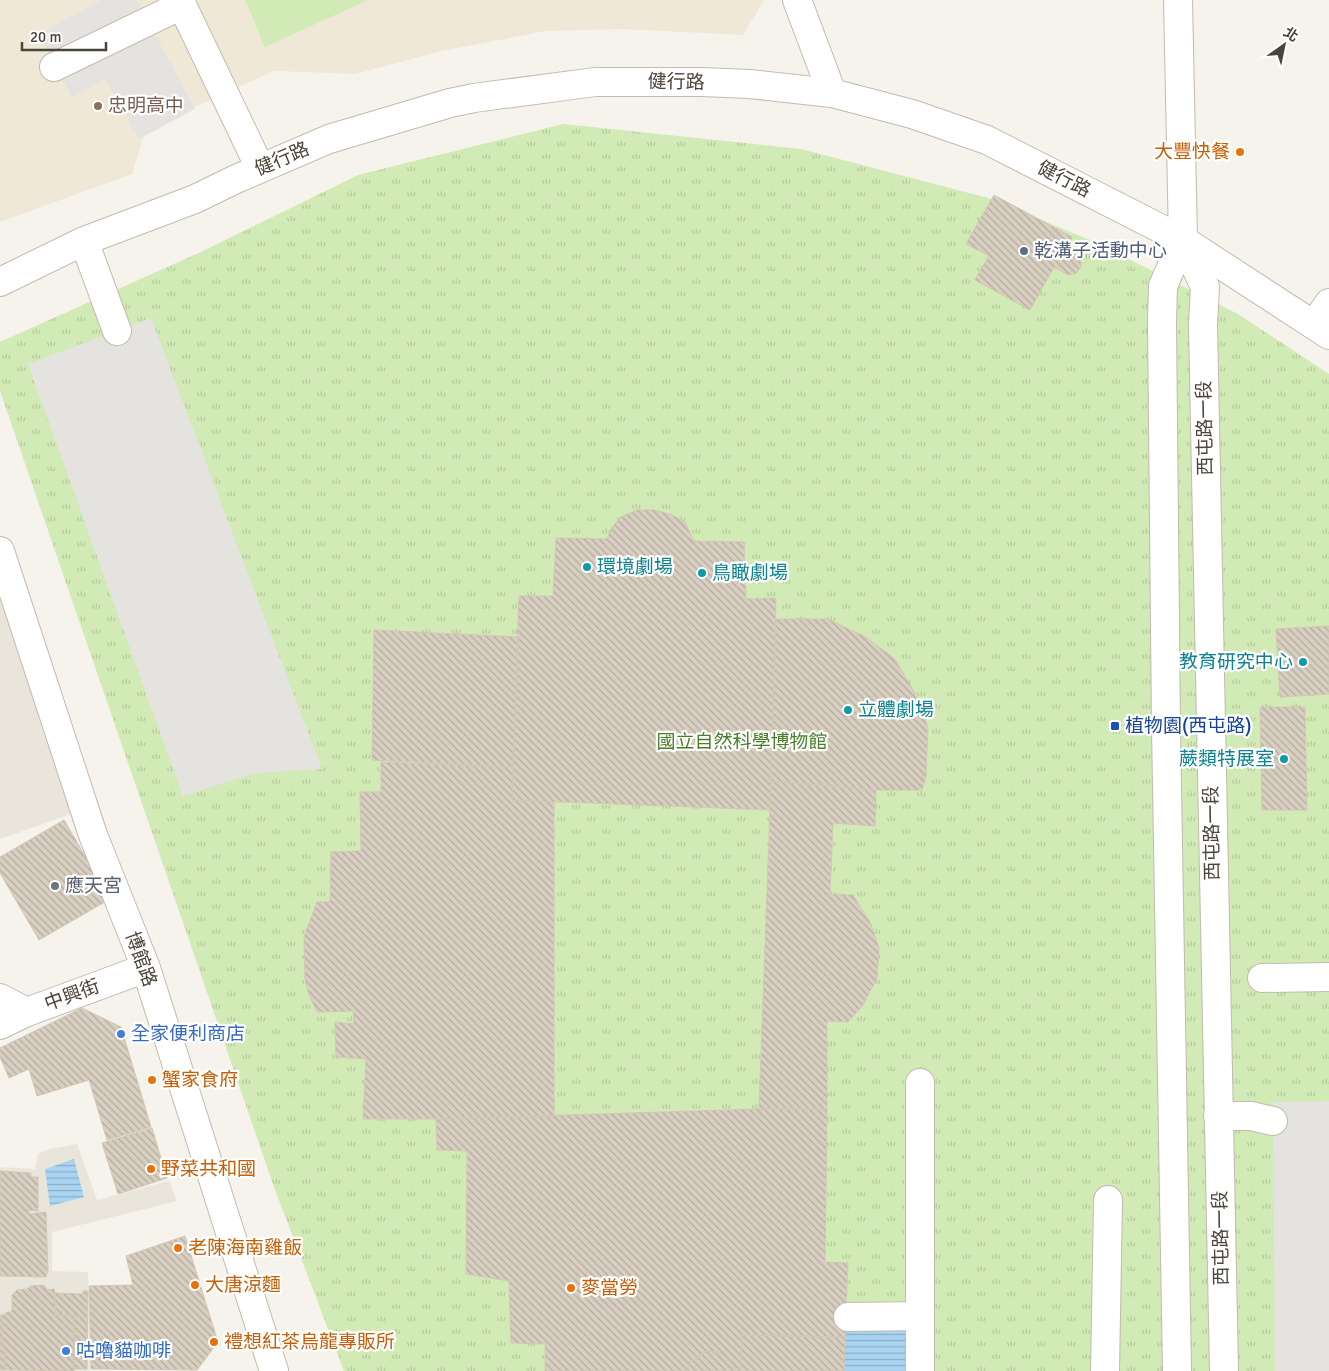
<svg xmlns="http://www.w3.org/2000/svg" width="1329" height="1371" viewBox="0 0 1329 1371" font-family="Signika,'Noto Sans TC',sans-serif">
  <defs>
    <pattern id="park-tufts" width="24" height="20" patternUnits="userSpaceOnUse" patternTransform="scale(1.25)"><rect width="24" height="20" fill="#d2eab5"/><path d="M3 7l-1-3M5 7V3M7 7l1-3M15 17l-1-3M17 17v-4M19 17l1-3" fill="none" stroke="#b6ca9c"/></pattern>
    <pattern id="water-rules" width="6" height="5" patternUnits="userSpaceOnUse" patternTransform="scale(1.25)"><rect width="6" height="5" fill="#a9d4f2"/><path d="M0 2.5h6" fill="none" stroke="#8caec5"/></pattern>
    <pattern id="building-back-hatch" width="6" height="6" patternUnits="userSpaceOnUse" patternTransform="scale(1.25)"><rect width="6" height="6" fill="#d8cfc1"/><path d="M-1 5l2 2M0 0l6 6M5-1l2 2" fill="none" stroke="#b1aa9e"/></pattern>
  </defs>
  <rect width="100%" height="100%" fill="#f6f3ec"/>
  <path fill="#eae5da" d="M0 598 80 811 0 839Z
    M77 1144 97 1200 169 1181 177 1201 52 1232V1271L88 1272 90 1371H0V1167L35 1169 38 1154 49 1149Z"/>
  <path fill="#efe8d6" d="M0 0H764L743 35 621 29 546 31 442 51 355 74 274 71 146 129 132 174 0 222Z"/>
  <path fill="url(#park-tufts)" d="M563 124 801 149 988 198 1097 243 1238 314 1329 374V1371H344L274 1187 0 391V342L203 251 358 175Z"/>
  <path fill="#d2eab5" d="M245 0H368L265 47Z"/>
  <path fill="#e5e3e0" d="M102 0H137L195 109 139 139 105 79 72 97 38 34Z
    M151 318 322 769 255 773 183 796 28 364Z
    M1329 1101V1371H1275L1273 1102Z"/>
  <path fill="url(#water-rules)" d="M74 1159 84 1197 50 1206 45 1169Z
    M846 1325H914V1371H844Z"/>
  <path fill="url(#building-back-hatch)" stroke="#d3c7b4" d="M994 195 1072 237 1066 248 1081 259V267L1076 273 1068 275 1054 267 1030 310 975 280 989 256 966 244Z
    M637 510H654L670 514 685 522 694 541 744 542 746 599 776 598 770 810 512 800 519 596H553L556 538 607 539 612 527 621 517Z
    M776 619H827L864 636 894 658 915 693 928 727 926 776 922 790H876L771 781Z
    M1329 626V694L1280 697 1276 629Z
    M374 630 519 637 513 767 372 760Z
    M1260 707H1305L1307 810H1262Z
    M381 762 513 767 512 800 554 802V1116L436 1119H363L366 1059 336 1057 335 1022 354 1024 353 1011 317 1012 309 995 305 980 304 937 317 902H330L331 852 361 851 360 792H381Z
    M771 781 876 790 875 826 833 823 830 894 853 895 871 924 879 948 877 978 863 1005 848 1022 827 1021V1109H759Z
    M64 820 110 899 39 940 0 873V857Z
    M82 1008 121 1027 151 1127 107 1140 89 1080 37 1096 29 1069 9 1078 0 1057V1048Z
    M759 1109H827L825 1262 848 1263 845 1337 742 1335 741 1371H736L734 1367 722 1354 707 1351 690 1362 687 1371H545V1344L511 1343 509 1281 466 1274 467 1151 437 1150 436 1119Z
    M152 1128 167 1178 118 1194 102 1143Z
    M0 1171 31 1173V1177H38V1211L29 1210V1214L46 1212 48 1273 46 1274V1277L0 1276Z
    M185 1236 218 1342 197 1370 91 1369 89 1286 133 1285 126 1256Z
    M44 1285 48 1290 54 1289 55 1293V1315H74V1371L5 1370V1348H2V1316L7 1312H12V1295L17 1290 27 1289 31 1286Z
    M83 1291H88L87 1369H74V1348H87V1317L55 1315V1293L83 1294Z
    M0 1315H3L2 1348H5V1370H0Z
    M74 1317H87V1348H74Z
    M742 1335 845 1337 844 1371H741Z
    M707 1351 720 1352 734 1367 736 1371H687L690 1362Z"/>
  <g fill="none" stroke-linecap="round" stroke-linejoin="round">
    <defs>
      <path id="minor" d="M797 0 832 93
        M1178 0 1183 240 1205 287 1203 324 1224 1371
        M54 67 182 5 260 168
        M84 241 117 331
        M0 282 84 241 195 199 236 179 329 139 450 103 474 98 595 82H702L750 84 832 93 912 114 987 140 1183 240 1329 335
        M1314 325 1329 303
        M0 551 93 835 146 968 274 1371
        M1262 978 1329 977
        M0 998 27 1012
        M0 1025 27 1012 146 968
        M1218 1116H1251L1273 1121
        M848 1317 920 1316
        M920 1371V1083
        M1105 1371 1108 1200
        M1177 1371 1166 727 1162 321 1163 286 1183 240"/>
    </defs>
    <use href="#minor" stroke="#c2bbae" stroke-width="30"/>
    <use href="#minor" stroke="#fff" stroke-width="28"/>
  </g>
  <circle fill="#8d6e63" stroke="#fff" stroke-width="2" cx="98" cy="106" r="5"/>
  <g fill="#e8710a" stroke="#fff" stroke-width="2">
    <circle cx="1240" cy="152" r="5"/>
    <circle cx="152" cy="1080" r="5"/>
    <circle cx="151" cy="1169" r="5"/>
    <circle cx="178" cy="1248" r="5"/>
    <circle cx="195" cy="1285" r="5"/>
    <circle cx="571" cy="1288" r="5"/>
    <circle cx="214" cy="1342" r="5"/>
  </g>
  <circle fill="#5c6f8a" stroke="#fff" stroke-width="2" cx="1024" cy="251" r="5"/>
  <g fill="#0f9aa8" stroke="#fff" stroke-width="2">
    <circle cx="587" cy="567" r="5"/>
    <circle cx="702" cy="573" r="5"/>
    <circle cx="1303" cy="662" r="5"/>
    <circle cx="848" cy="710" r="5"/>
    <circle cx="1284" cy="759" r="5"/>
  </g>
  <rect fill="#1a4fb4" stroke="#fff" stroke-width="2" x="1110" y="721" width="10" height="10" rx="2.5"/>
  <circle fill="#6b7280" stroke="#fff" stroke-width="2" cx="55" cy="886" r="5"/>
  <g fill="#3f7fe0" stroke="#fff" stroke-width="2">
    <circle cx="121" cy="1034" r="5"/>
    <circle cx="66" cy="1351" r="5"/>
  </g>
  <g text-anchor="middle" dominant-baseline="central" stroke-width="4.5" stroke-linejoin="round" paint-order="stroke">
    <g font-size="19" fill="#4b4439" stroke="#fff">
      <text transform="translate(676 82) rotate(1)">健行路</text>
      <text transform="translate(282 159) rotate(-23)">健行路</text>
      <text transform="translate(1064 179) rotate(27)">健行路</text>
      <text transform="translate(1205 428) rotate(-91)">西屯路一段</text>
      <text transform="translate(1212 833) rotate(-91)">西屯路一段</text>
      <text transform="translate(141 959) rotate(70)">博館路</text>
      <text transform="translate(72 995) rotate(-20)">中興街</text>
      <text transform="translate(1221 1238) rotate(-91)">西屯路一段</text>
    </g>
    <g font-size="19" fill="#785e54" stroke="#fff" text-anchor="start">
      <text x="108" y="106">忠明高中</text>
    </g>
    <g font-size="19" fill="#c56008" stroke="#fff" text-anchor="start">
      <text x="1230" y="152" text-anchor="end">大豐快餐</text>
      <text x="162" y="1080">蟹家食府</text>
      <text x="161" y="1169">野菜共和國</text>
      <text x="188" y="1248">老陳海南雞飯</text>
      <text x="205" y="1285">大唐涼麵</text>
      <text x="581" y="1288">麥當勞</text>
      <text x="224" y="1342">禮想紅茶烏龍專販所</text>
    </g>
    <g font-size="19" fill="#4e5e75" stroke="#fff" text-anchor="start">
      <text x="1034" y="251">乾溝子活動中心</text>
    </g>
    <g font-size="19" fill="#0d838f" stroke="#fff" text-anchor="start">
      <text x="597" y="567">環境劇場</text>
      <text x="712" y="573">鳥瞰劇場</text>
      <text x="1293" y="662" text-anchor="end">教育研究中心</text>
      <text x="858" y="710">立體劇場</text>
      <text x="1274" y="759" text-anchor="end">蕨類特展室</text>
    </g>
    <g font-size="19" fill="#164399" stroke="#fff" text-anchor="start">
      <text x="1125" y="726">植物園(西屯路)</text>
    </g>
    <g font-size="19" fill="#4a7f2a" stroke="#fff">
      <text x="742" y="742">國立自然科學博物館</text>
    </g>
    <g font-size="19" fill="#5b616d" stroke="#fff" text-anchor="start">
      <text x="65" y="886">應天宮</text>
    </g>
    <g font-size="19" fill="#366cbe" stroke="#fff" text-anchor="start">
      <text x="131" y="1034">全家便利商店</text>
      <text x="76" y="1351">咕嚕貓咖啡</text>
    </g>
  </g>
  <g transform="translate(1284 45) rotate(33)" stroke="#ffffff" stroke-width="4" paint-order="stroke">
  <path d="M0-4L9 19L0 12L-9 19Z" fill="#4b4439"/>
  <text y="-8" font-size="14" font-weight="bold" text-anchor="middle" fill="#4b4439">北</text>
  </g>
  <path d="M22 42v8h84v-8" fill="none" stroke="#4b4439" stroke-width="2.5"/>
  <text x="30" y="42" font-size="15" fill="#4b4439" stroke="#ffffff" stroke-width="4" paint-order="stroke">20 m</text>
</svg>
